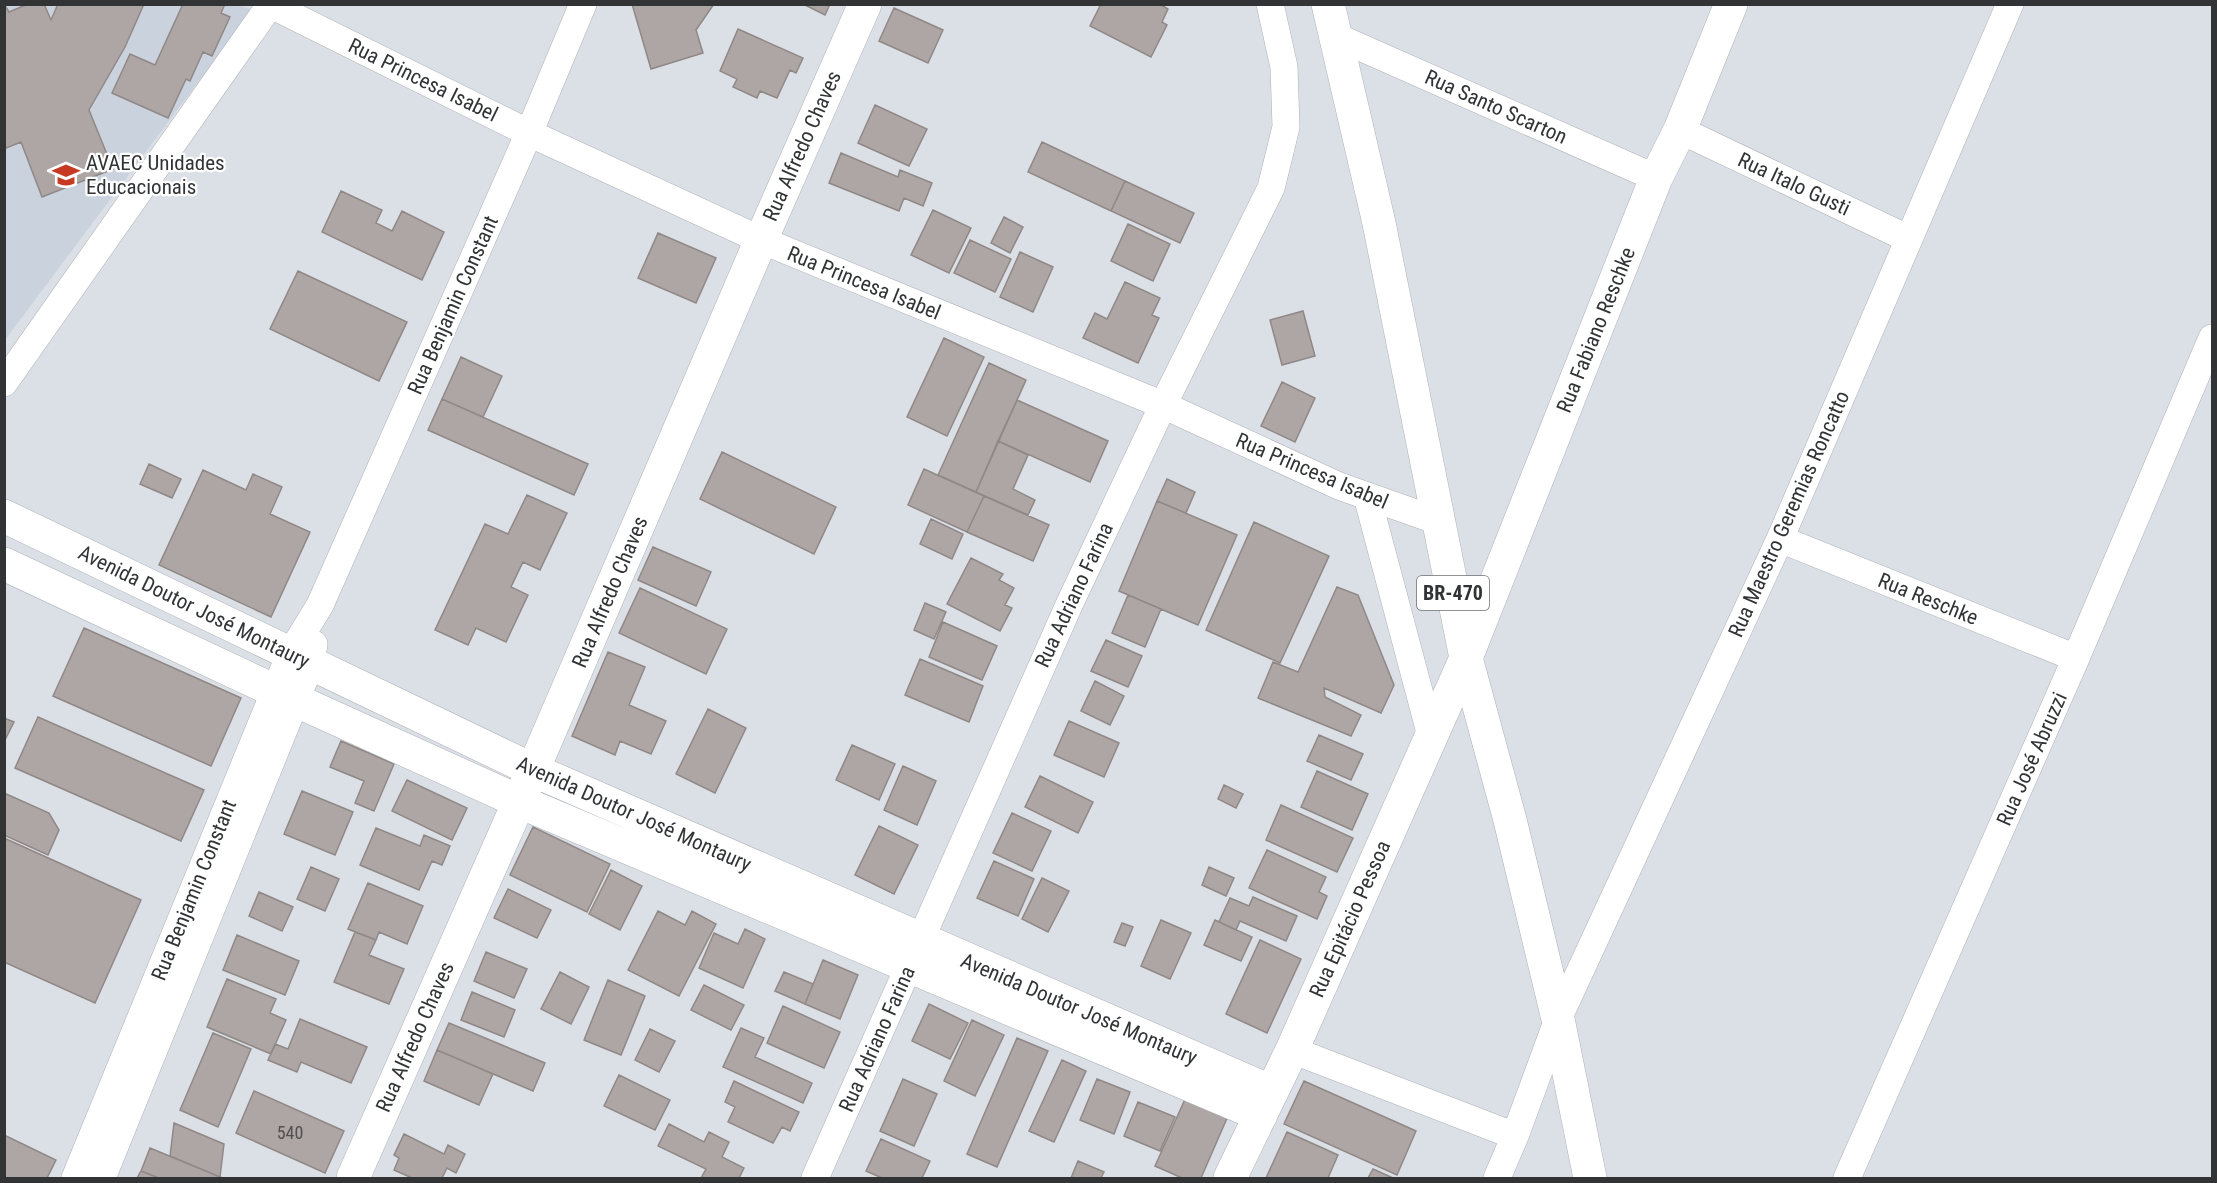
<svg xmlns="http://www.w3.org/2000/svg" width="2217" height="1183" viewBox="0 0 2217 1183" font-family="'Roboto Condensed',sans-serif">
  <rect width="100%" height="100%" fill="#dbe0e6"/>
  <path fill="#cad2de" d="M236 4 252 10 5 340V5Z"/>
  <path fill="#aea6a4" stroke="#908886" stroke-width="1.5" d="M4 4 9 12 28 4H44L51 20 58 4H144L125 47 89 110 113 169 42 197 21 142 4 149Z
    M183 4H225L221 13 230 17 212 56 203 52 190 81 186 79 168 118 112 93 130 54 155 65Z
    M632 4H714L696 30 703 53 651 69Z
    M803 4H830L825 15Z
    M1101 4H1160L1168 9 1162 22 1167 25 1151 57 1090 26Z
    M894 8 943 30 928 63 879 41Z
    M738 29 803 58 796 73 790 70 777 98 760 91 757 98 733 87 737 79 720 71Z
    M875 105 927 129 909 166 858 143Z
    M1042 142 1125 181 1111 211 1028 172Z
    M841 153 898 177 900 170 932 183 923 206 904 198 899 211 829 183Z
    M1125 181 1194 213 1180 243 1111 211Z
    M341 191 382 210 376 223 392 231 402 211 444 232 422 280 322 232Z
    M933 210 971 228 949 273 911 255Z
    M1004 217 1023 227 1010 253 991 243Z
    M1128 224 1170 244 1153 281 1111 261Z
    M658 233 716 258 696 303 638 278Z
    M970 240 1011 259 995 292 954 273Z
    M1020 252 1053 267 1033 312 1000 297Z
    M298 271 407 322 379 381 270 329Z
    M1125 282 1160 298 1152 315 1159 318 1138 363 1083 338 1095 313 1107 319Z
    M1303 311 1315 356 1282 365 1270 320Z
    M944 338 984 357 947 436 907 417Z
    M461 357 502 376 483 417 442 399Z
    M989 363 1026 380 976 492 938 475Z
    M1282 382 1315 398 1295 442 1261 426Z
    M442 399 588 464 574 495 428 430Z
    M1017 400 1108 441 1090 482 998 441Z
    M998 441 1028 455 1013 489 1035 500 1028 515 976 492Z
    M722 452 836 507 814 554 700 499Z
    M149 464 181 479 172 498 140 484Z
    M924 469 984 496 967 532 908 505Z
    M203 470 246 490 253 474 282 487 270 514 310 532 271 617 159 565Z
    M1167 479 1195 492 1186 513 1157 501Z
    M527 495 567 513 540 570 523 562 511 587 528 595 506 642 476 628 468 645 435 630 485 524 508 534Z
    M984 496 1049 525 1033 561 967 532Z
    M1157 501 1237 535 1198 625 1119 591Z
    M931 519 963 534 952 559 920 544Z
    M1254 522 1329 556 1280 663 1206 630Z
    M653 547 711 572 696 606 638 580Z
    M971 558 1003 574 999 580 1014 588 1005 605 1012 608 1000 631 947 604Z
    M1337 587 1358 595 1394 685 1381 713 1324 688 1325 697 1361 715 1351 736 1258 698 1273 662 1298 672Z
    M640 588 727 629 706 674 619 633Z
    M1128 595 1161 609 1145 647 1112 633Z
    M925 603 946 612 934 639 914 630Z
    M943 622 997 646 982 680 929 657Z
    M84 628 241 698 211 766 53 696Z
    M1106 640 1142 656 1128 687 1091 671Z
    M608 652 645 667 629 705 666 721 651 754 620 741 615 755 572 736Z
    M920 659 983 686 969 722 905 695Z
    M1095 681 1124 696 1110 725 1081 711Z
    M708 709 746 728 715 793 676 774Z
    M38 717 204 790 181 841 15 768Z
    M4 718 14 722 4 742Z
    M1069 721 1119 743 1104 777 1054 755Z
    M1319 735 1363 754 1351 780 1307 761Z
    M341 741 394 764 374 811 355 803 364 781 330 767Z
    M852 745 895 764 879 800 836 780Z
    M903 766 936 781 917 825 884 810Z
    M1317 771 1368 794 1352 830 1301 807Z
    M1040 776 1093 802 1078 833 1025 807Z
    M407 780 467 808 452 840 392 811Z
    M1224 785 1243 794 1236 808 1218 799Z
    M302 791 353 812 335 855 284 834Z
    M4 793 49 813 59 830 48 855 4 835Z
    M1281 805 1353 838 1337 872 1266 840Z
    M1012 813 1051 831 1032 871 993 853Z
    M879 826 918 845 894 894 855 875Z
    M533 827 610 864 587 912 510 875Z
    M376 828 420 846 424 835 450 846 442 865 432 861 419 890 360 865Z
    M4 838 141 900 95 1003 4 962Z
    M1267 850 1326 877 1319 892 1327 896 1317 919 1249 888Z
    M994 861 1034 879 1018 916 977 898Z
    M311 867 339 879 325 911 297 899Z
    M1209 867 1234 878 1226 896 1202 885Z
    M611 870 642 886 620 930 589 914Z
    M1042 878 1069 891 1048 932 1022 919Z
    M368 883 423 906 407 944 379 932 376 940 348 929Z
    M508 889 551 910 537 938 494 918Z
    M259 892 293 907 282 931 249 916Z
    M1253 897 1297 916 1286 941 1240 921 1236 930 1219 922 1230 898 1249 906Z
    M658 911 685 925 692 911 716 924 679 996 628 970Z
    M1161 920 1191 933 1170 979 1141 966Z
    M1215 920 1252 937 1241 961 1204 945Z
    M1122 923 1133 927 1125 946 1114 942Z
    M745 929 765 939 743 988 699 968 714 933 738 944Z
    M355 932 376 940 369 955 404 969 389 1004 334 982Z
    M237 935 299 961 285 995 223 970Z
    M1260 940 1301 959 1267 1033 1226 1014Z
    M486 952 527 969 514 998 474 981Z
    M823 960 858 975 840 1019 805 1004Z
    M560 972 589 987 571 1024 541 1009Z
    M784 972 813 984 805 1004 775 991Z
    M227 979 276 999 270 1013 286 1020 271 1054 207 1027Z
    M608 980 645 996 621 1055 584 1040Z
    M704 985 744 1005 731 1030 691 1010Z
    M472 992 515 1010 504 1037 461 1020Z
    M929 1004 968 1023 950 1059 912 1041Z
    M783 1006 840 1032 824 1068 767 1043Z
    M300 1019 367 1047 351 1083 301 1062 297 1072 268 1060 275 1044 288 1049Z
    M972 1020 1004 1035 975 1096 944 1081Z
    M449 1023 545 1063 533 1091 437 1050Z
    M741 1028 764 1038 755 1057 812 1083 803 1103 723 1067Z
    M650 1029 675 1041 659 1072 635 1060Z
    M213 1033 251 1049 218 1127 180 1110Z
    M1017 1038 1048 1051 997 1167 967 1154Z
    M437 1050 493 1074 479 1105 424 1081Z
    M1062 1060 1086 1071 1054 1142 1029 1131Z
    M619 1075 670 1100 655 1130 604 1106Z
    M903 1079 937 1094 914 1146 880 1131Z
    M1097 1079 1130 1092 1114 1134 1080 1120Z
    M734 1081 799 1112 790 1131 782 1127 773 1143 728 1122 735 1107 725 1102Z
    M1304 1081 1416 1131 1397 1175 1284 1124Z
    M254 1091 344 1131 325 1173 236 1133Z
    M1186 1097 1228 1116 1201 1178H1182L1155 1166Z
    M1138 1102 1175 1117 1160 1151 1124 1136Z
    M174 1123 224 1144 220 1177 170 1156Z
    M669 1124 704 1142 709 1132 729 1142 722 1157 744 1168 739 1178H701L706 1169 658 1146Z
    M1287 1132 1338 1155 1328 1178H1266Z
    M404 1134 444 1154 448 1145 465 1154 456 1173 447 1168 442 1178H412L394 1170 399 1158 394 1155Z
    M4 1135 56 1160 47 1178H4Z
    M881 1139 930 1161 922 1178H882L866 1171Z
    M150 1148 220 1177 223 1178H159L141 1171Z
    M1078 1161 1104 1172 1101 1178H1071Z
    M1373 1169 1393 1178H1368Z
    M141 1171 159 1178H137Z"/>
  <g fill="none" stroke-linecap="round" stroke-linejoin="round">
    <defs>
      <path id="minor" d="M269 4 529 133 761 240 1163 405 1339 486 1438 521
        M1335 36 1656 178
        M1680 130 1909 239
        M4 383 270 5
        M1367 496 1431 736
        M1780 539 2076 658
        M1292 1050 1515 1136
        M75 1178 290 654 320 605 529 133 583 4
        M102 1178 311 663 314 644
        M815 1178 1069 605 1163 405 1271 188 1286 127 1284 67 1270 4
        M1497 1178 1515 1136 1558 1019 1780 539 2010 4
        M1847 1178 2076 658 2212 338"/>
      <path id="tertiary" d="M4 516 533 770 1272 1092
        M4 564 275 691 518 801 1261 1115
        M353 1178 533 770 761 240 865 4
        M1230 1178 1292 1050 1466 658 1656 178 1680 130 1731 4"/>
      <path id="trunk" d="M1328 4 1379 223 1466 658 1510 820 1558 1019 1590 1178"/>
    </defs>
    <use href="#minor" stroke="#adb2b8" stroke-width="28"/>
    <use href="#tertiary" stroke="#adb2b8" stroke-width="34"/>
    <use href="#trunk" stroke="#adb2b8" stroke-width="34"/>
    <use href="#minor" stroke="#fff" stroke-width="27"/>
    <use href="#tertiary" stroke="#fff" stroke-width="33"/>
    <use href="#trunk" stroke="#fff" stroke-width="33"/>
  </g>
  <defs>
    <symbol id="school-bare" viewBox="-9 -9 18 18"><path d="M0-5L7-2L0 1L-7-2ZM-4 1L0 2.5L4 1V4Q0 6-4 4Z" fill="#c63a23" stroke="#fff" stroke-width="2.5" paint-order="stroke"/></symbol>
  </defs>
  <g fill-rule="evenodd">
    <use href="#school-bare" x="47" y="156" width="38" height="38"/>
  </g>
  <g text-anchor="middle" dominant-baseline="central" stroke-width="4.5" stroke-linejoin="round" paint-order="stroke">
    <g font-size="18" fill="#505051">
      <text x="290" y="1132">540</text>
    </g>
    <rect fill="#fff" stroke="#6f7072" stroke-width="1.5" x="1417" y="576" width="72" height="34" rx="4.5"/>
    <g font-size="20" font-weight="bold" fill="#313335">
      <text x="1453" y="593">BR-470</text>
    </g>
    <g font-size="21" fill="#313335" stroke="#fff">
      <text transform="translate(423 80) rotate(26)">Rua Princesa Isabel</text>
      <text transform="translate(1496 107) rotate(24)">Rua Santo Scarton</text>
      <text transform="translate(802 146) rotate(-66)">Rua Alfredo Chaves</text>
      <text transform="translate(1794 184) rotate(25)">Rua Italo Gusti</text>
      <text transform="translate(864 283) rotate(22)">Rua Princesa Isabel</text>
      <text transform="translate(453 305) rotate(-66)">Rua Benjamin Constant</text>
      <text transform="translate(1596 330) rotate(-68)">Rua Fabiano Reschke</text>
      <text transform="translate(1312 471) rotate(23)">Rua Princesa Isabel</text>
      <text transform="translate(1789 514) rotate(-66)">Rua Maestro Geremias Roncatto</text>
      <text transform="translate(610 592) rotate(-67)">Rua Alfredo Chaves</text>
      <text transform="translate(1074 595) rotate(-65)">Rua Adriano Farina</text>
      <text transform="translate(1928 599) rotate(22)">Rua Reschke</text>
      <text transform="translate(194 607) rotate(26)">Avenida Doutor José Montaury</text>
      <text transform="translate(2032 759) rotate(-66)">Rua José Abruzzi</text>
      <text transform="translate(634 814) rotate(24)">Avenida Doutor José Montaury</text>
      <text transform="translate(194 890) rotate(-68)">Rua Benjamin Constant</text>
      <text transform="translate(1350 919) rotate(-66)">Rua Epitácio Pessoa</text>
      <text transform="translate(1079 1009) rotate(23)">Avenida Doutor José Montaury</text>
      <text transform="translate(415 1037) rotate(-66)">Rua Alfredo Chaves</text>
      <text transform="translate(877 1039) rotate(-66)">Rua Adriano Farina</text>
    </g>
    <g font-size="21" fill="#313335" stroke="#fff" text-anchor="start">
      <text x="86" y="163">AVAEC Unidades<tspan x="86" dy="24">Educacionais</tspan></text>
    </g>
  </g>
  <rect width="2217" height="1183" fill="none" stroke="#313335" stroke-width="12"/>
</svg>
